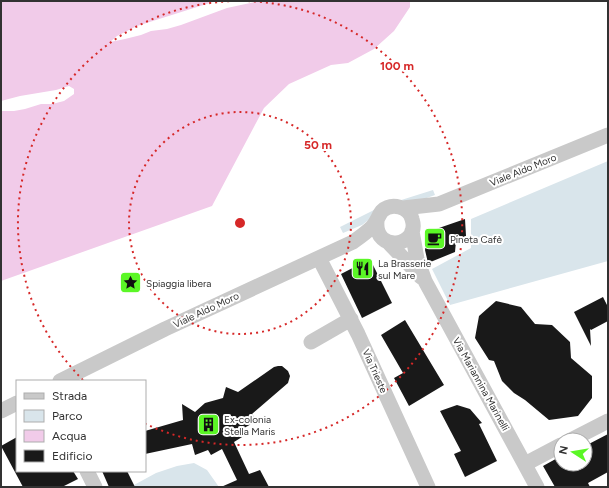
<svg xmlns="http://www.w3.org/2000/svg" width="609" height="488" viewBox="0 0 609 488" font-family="Figtree,sans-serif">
  <rect width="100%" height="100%" fill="#fff"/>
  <path fill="#d9e5eb" d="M608 161V261L450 305 432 269 471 248V219Z
    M433 190 435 195 371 218 362 225 343 233 340 227 372 211 379 207Z
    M194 463 207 470 219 487H135L134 485 156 473 177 466Z"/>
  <path fill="#f1cbe9" d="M1 1H410V7L394 31 374 49 348 63 331 65 289 84 264 108 212 206 1 281Z"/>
  <path fill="#fff" d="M216 1H260L227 8 181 25 167 29 151 31 141 35 125 39 110 42 117 36 137 26Z
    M69 86 74 89V94L64 101 52 104H41L25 109 14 111H1V101L20 96 56 90Z"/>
  <path fill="#191919" d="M465 219 466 236 456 241 455 252 428 263 425 250 427 240 436 229Z
    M370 259 392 303 362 318 341 274Z
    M603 297 608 307V321L591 330 590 329 591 346 574 312Z
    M496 301 521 307 535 324 552 325 570 342 571 358 592 376V398L578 416 549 420 525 400 514 393 502 381 494 361 489 360 475 338 479 316Z
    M405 320 444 385 409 406 394 378 403 373 381 335Z
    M278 366H282L288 371 290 376 288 383 252 414 257 421 244 428 247 434 234 442 249 474 260 470 269 487H221L237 480 222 449 211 455 208 450 195 455 192 444 145 454V431L183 420 182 404 195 412 205 403 223 398 226 387 238 392 274 367Z
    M457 405 470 409 482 423 479 424 497 461 465 477 454 454 461 451 440 411Z
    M608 434V472L588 483 590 487H555L543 466 561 456V464H585V446Z
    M17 437V471H73L78 479 62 487H23L1 446Z
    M102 471H127L135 487H109Z"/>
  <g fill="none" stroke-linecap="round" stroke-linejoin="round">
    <path stroke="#c9c9c9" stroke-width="15" d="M403 208 439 204 608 135
      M412 231 417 259 425 281 537 487
      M389 243 421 277
      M319 258 358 334 428 487
      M311 342 351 319
      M60 381 165 329 353 242C360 237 367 232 372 227 377 222 378 216 382 211 392 202 409 207 412 219 421 247 374 254 377 221
      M1 411 17 403
      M571 440 608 421
      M525 464 561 445
      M87 471 95 487"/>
  </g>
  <g fill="none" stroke="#d62828" stroke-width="2" stroke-dasharray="2 4">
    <circle cx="240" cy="223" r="111"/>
    <path d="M83 380A222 222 0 0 1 238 1M242 1A222 222 0 1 1 146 424"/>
  </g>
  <defs>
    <symbol id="cafe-square" viewBox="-11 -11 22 22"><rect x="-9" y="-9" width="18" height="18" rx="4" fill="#5bf726" stroke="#fff"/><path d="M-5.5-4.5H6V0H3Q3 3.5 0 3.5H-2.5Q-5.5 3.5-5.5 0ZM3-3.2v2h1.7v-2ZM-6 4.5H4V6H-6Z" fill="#111"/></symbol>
    <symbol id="restaurant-square" viewBox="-11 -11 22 22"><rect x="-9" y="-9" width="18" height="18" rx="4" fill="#5bf726" stroke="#fff"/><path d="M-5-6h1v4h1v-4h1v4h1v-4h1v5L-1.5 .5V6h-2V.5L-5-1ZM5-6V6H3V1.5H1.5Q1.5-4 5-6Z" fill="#111"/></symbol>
    <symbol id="sight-square" viewBox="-11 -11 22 22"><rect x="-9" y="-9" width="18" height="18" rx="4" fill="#5bf726" stroke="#fff"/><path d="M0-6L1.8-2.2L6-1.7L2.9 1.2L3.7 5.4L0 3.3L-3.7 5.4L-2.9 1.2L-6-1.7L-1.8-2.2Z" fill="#111"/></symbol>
    <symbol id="building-square" viewBox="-11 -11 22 22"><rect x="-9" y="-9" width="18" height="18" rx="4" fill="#5bf726" stroke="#fff"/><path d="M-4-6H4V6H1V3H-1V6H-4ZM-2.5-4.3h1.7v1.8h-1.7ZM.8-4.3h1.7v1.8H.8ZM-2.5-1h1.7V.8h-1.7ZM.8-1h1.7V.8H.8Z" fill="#111"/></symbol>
  </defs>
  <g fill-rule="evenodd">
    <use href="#cafe-square" x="422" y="226" width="25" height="25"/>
    <use href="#restaurant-square" x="350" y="256" width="25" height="25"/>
    <use href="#sight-square" x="118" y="270" width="25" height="25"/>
    <use href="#building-square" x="196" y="412" width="25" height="25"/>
  </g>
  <g text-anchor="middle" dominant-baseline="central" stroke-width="4" stroke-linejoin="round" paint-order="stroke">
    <g font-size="10" fill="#323232" stroke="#fff">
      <text transform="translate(523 170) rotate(-22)">Viale Aldo Moro</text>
      <text transform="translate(206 310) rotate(-25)">Viale Aldo Moro</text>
      <text transform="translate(375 371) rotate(66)">Via Trieste</text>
      <text transform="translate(481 384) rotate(61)">Via Mariannina Marinelli</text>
    </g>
    <g font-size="10" fill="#323232" stroke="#fff" text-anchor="start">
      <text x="450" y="239">Pineta Cafè</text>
      <text x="378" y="263">La Brasserie<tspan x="378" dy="12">sul Mare</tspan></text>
      <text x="146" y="283">Spiaggia libera</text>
      <text x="224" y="419">Ex-colonia<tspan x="224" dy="12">Stella Maris</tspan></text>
    </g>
  </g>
  <circle cx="240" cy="223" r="6" fill="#d62828" stroke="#fff" stroke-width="2"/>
  <g font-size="12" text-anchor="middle" font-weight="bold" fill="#d62828" stroke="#fff" stroke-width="4" stroke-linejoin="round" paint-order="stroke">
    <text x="397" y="70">100 m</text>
    <text x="318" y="149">50 m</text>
  </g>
  <rect width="609" height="488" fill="none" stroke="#323232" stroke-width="4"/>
  <rect x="16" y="380" width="130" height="92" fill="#ffffff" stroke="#adadad"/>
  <rect x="24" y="393" width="20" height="6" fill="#c9c9c9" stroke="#adadad"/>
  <text x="52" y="400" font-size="12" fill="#323232">Strada</text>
  <rect x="24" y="410" width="20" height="12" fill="#d9e5eb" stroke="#adadad"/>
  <text x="52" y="420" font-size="12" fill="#323232">Parco</text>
  <rect x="24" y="430" width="20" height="12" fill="#f1cbe9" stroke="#adadad"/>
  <text x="52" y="440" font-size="12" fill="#323232">Acqua</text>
  <rect x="24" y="450" width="20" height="12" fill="#191919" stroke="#adadad"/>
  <text x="52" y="460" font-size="12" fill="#323232">Edificio</text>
  <g transform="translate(573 452) rotate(282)"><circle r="19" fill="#ffffff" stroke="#adadad"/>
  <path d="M0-3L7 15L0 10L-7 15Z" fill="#5bf726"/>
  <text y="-6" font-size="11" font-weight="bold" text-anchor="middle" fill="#323232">N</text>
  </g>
</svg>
